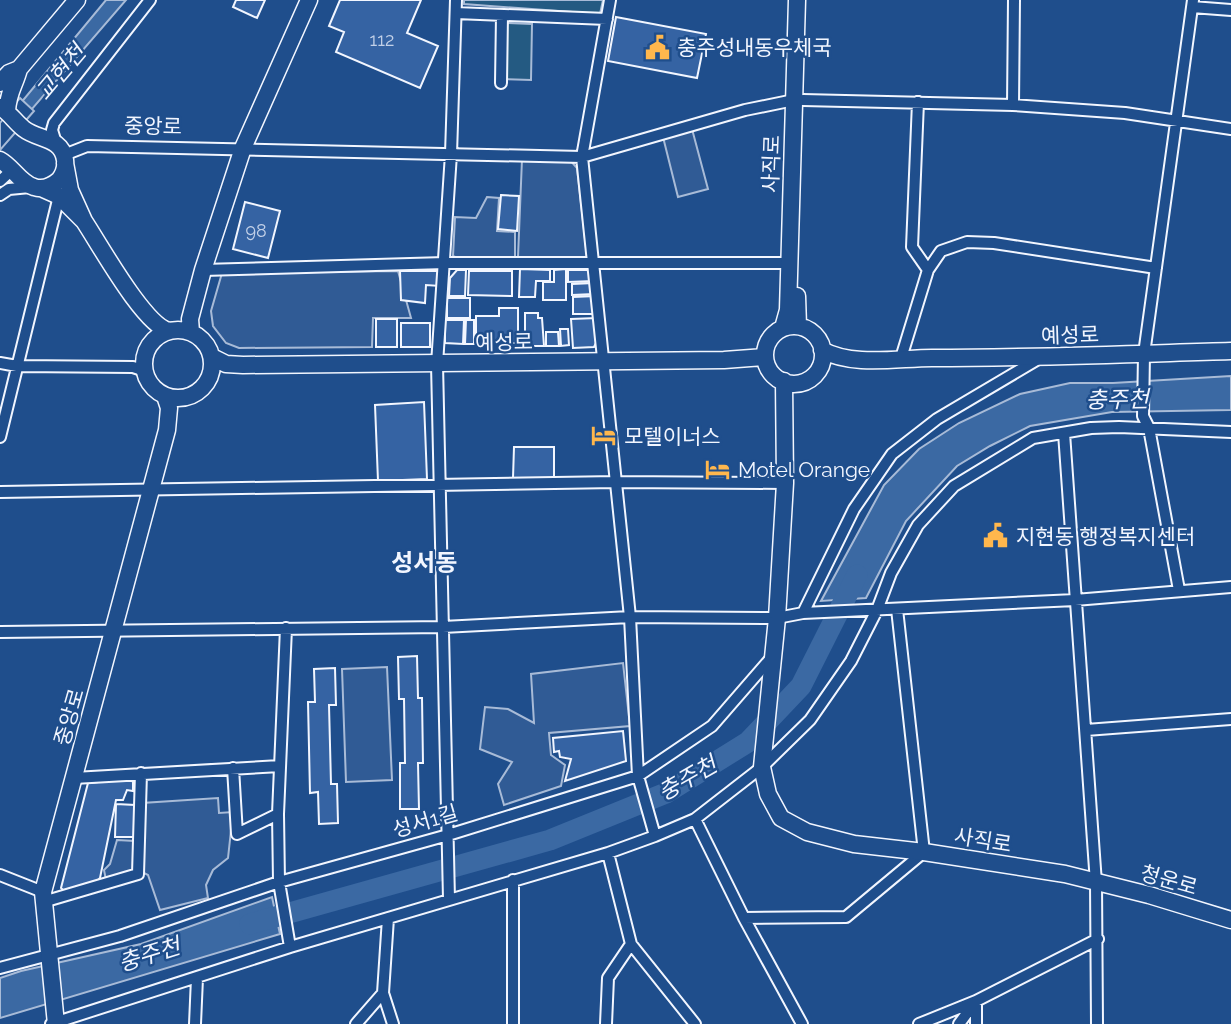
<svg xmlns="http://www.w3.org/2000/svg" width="1231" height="1024" viewBox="0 0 1231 1024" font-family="Raleway,'Noto Sans KR',sans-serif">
  <rect width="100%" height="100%" fill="#1f4e8c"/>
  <path fill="#245a82" stroke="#a8bbd7" stroke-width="2" d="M464 0H603L600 14 464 4Z
    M505 23 532 24 531 80 503 79Z"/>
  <path fill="#305b95" stroke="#a8bbd7" stroke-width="2" d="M692 129 708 189 678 197 663 137Z
    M522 159 570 160 577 168 587 257H518Z
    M487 197 499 198 497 231 515 232V260H461L453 256 455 217 476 218Z
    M398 271 411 318H373L372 347 239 348 226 343 213 326 211 311 222 273Z
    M623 663 630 726 549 733 551 755 565 765 561 786 504 805 498 784 512 762 480 749 485 707 508 709 534 723 531 674Z
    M387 667 392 780 346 782 342 669Z
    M218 798 219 813 233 812 228 858 213 870 206 885 208 898 160 910 148 875 142 872V803Z
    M117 840 135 841 136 872 106 880 104 870 110 864Z"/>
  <path fill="#3b69a3" stroke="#a8bbd7" stroke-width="2" d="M106 0H126L0 146V128Z
    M1231 376V410L1112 412 1030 426 990 446 957 466 906 521 866 598 821 601 884 485 919 449 959 423 1020 394 1070 383H1113Z
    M272 897 280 934 0 1018V978L21 971 141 944Z"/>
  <path fill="#1f4e8c" stroke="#a8bbd7" stroke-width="2" d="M20 98 34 111 0 150V123Z"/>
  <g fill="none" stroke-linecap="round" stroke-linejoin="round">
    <path stroke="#3b69a3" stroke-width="21" d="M250 924 550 840 666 793 748 742 801 686 857 575"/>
  </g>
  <path fill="#3563a3" stroke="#f2f6ff" stroke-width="2" d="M236 0H265L257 18 233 7Z
    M340 0H421L407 33 438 46 420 88 336 52 344 32 329 26Z
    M616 17 706 34 697 78 608 61Z
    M501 195 519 196 517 231 498 229Z
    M245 202 280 211 268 258 233 249Z
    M520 269 550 270V281H536L535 297H519Z
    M566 269V300H543V282H554V270Z
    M457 270H466L465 296H449L450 278Z
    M568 270H589L593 281 568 282Z
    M400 271H441L440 286 426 285 425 303 401 300Z
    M469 271H512V296L468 295Z
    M594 283V294L572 295V284Z
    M596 296V314H573V297Z
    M447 298H470V318H447Z
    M499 308H518V343H476V316H499Z
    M525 313H538V318H542L544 346H525Z
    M597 318 598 339 594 347 573 348 571 319Z
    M376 319H397V347H376Z
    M445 320H464L463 344 445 343Z
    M466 320H474V344H465Z
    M401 323H430V347H401Z
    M560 329H568L569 345 561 346Z
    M546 332H558L559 346H546Z
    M424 402 427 479 378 481 375 405Z
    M514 447H554V479L513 478Z
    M417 656 418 698H422L423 763H418L419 809H400V763H405L404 699H399L398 657Z
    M335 668 336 705H329L331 784H337L338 823 319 824 318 792 310 793 308 702H315L314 669Z
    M623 731 626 761 565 781 571 759 560 757 559 751 554 752 553 738Z
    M130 779 133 782V791L127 790 123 800H116L100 878 94 885 64 891 61 888 88 783Z
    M116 804 135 805 134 837H115Z"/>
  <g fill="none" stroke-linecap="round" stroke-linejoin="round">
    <defs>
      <path id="street" d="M610 0 582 157 630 617 638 776 655 836
        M1192 7 1231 10
        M456 13 607 19
        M501 83 502 15
        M803 100 1013 105 1125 113 1231 129
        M918 102 912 247 928 270
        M1013 105 1014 0
        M56 143 52 130 54 123 150 0
        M64 155 87 146 582 157 745 110 794 100
        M0 181 13 169
        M0 195 9 189 30 187
        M203 270 445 263H789
        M901 358 928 270 941 251 967 242 994 243 1156 268
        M0 363 17 366 133 367 145 371
        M1064 433 1096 883 1097 1024
        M0 437 59 196
        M0 492 616 482 785 483
        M1179 590 1149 428 1143 416 1144 354 1193 0
        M803 613 854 509 892 454 937 419 1040 358
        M286 628 278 814 279 882 290 947
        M0 632 443 627 630 617 777 618 803 613 1075 600 1231 587
        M1086 730 1231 719
        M233 768 237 834 278 814
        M74 778 280 766
        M695 819 744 918 802 1024
        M608 853 631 944 695 1024
        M0 875 43 892
        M449 899 437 364 451 154 456 0
        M43 902 138 874 141 773
        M388 918 383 993 393 1024
        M744 918 846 917 924 852 897 609
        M0 968 120 936 279 882 448 835 638 776 712 726 772 657
        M976 1001V1024
        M51 1024 290 947 608 853 655 836 695 819 762 767 810 720 851 661 877 610 891 573 918 525 954 486 1033 438 1091 428 1119 427 1231 432
        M195 1024 197 978
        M356 1024 383 993
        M513 1024V880
        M606 1024 608 978 631 944
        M919 1024 976 1001 1098 939
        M959 1024 976 1001"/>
      <path id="secondary" d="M19 69 77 0
        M0 83 9 73 19 69C15 85 8 92 7 111
        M0 107C10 113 15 122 24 129 38 140 62 137 65 160 66 167 64 174 59 180 52 186 43 190 34 187 20 183 13 167 0 160
        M41 188 59 196 84 221 70 190 65 163
        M84 221C100 245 144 325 169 331
        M797 296 798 326
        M765 355a29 29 0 1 1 58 0a29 29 0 1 1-58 0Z
        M783 328 788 310 797 0
        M144 364a34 34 0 1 1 68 0a34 34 0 1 1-68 0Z
        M191 332 190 319 203 270 243 148 309 0
        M822 350C853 367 898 358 932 358 1032 358 1131 354 1231 351
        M212 357 226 364 243 365 724 360 765 357
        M784 381 785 483 777 618 762 767 768 794 781 818 807 832 854 844 924 852 1065 874 1149 895 1231 920
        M56 1024 43 892 167 430 169 408 165 396"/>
    </defs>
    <use href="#street" stroke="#f2f6ff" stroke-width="14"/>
    <use href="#secondary" stroke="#f2f6ff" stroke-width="19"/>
    <use href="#street" stroke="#1f4e8c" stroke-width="10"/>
    <use href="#secondary" stroke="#1f4e8c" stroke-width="16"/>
  </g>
  <defs>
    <symbol id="civic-bare" viewBox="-9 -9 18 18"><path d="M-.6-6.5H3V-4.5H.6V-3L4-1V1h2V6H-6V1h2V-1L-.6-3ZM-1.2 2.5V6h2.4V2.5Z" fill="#ffb74d" stroke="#1f4e8c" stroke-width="2.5" paint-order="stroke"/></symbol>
    <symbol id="hotel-bare" viewBox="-9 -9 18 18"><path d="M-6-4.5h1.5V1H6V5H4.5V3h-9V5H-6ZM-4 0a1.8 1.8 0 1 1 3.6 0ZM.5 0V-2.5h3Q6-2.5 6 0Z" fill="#ffb74d" stroke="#1f4e8c" stroke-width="2.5" paint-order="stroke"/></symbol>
  </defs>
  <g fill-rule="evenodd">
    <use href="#civic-bare" x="640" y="30" width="35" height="35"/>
    <use href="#hotel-bare" x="586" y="418" width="35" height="35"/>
    <use href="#hotel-bare" x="700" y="452" width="35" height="35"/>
    <use href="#civic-bare" x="978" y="518" width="35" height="35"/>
  </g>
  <g text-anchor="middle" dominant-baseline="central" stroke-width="5" stroke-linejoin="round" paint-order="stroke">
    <g font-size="18" fill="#c3d1e8">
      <text x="382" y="39">112</text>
      <text x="256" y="230">98</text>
    </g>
    <g font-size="21" fill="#f2f6ff" stroke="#1f4e8c" text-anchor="start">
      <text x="677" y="47">충주성내동우체국</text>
      <text x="624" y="436">모텔이너스</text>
      <text x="738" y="469">Motel Orange</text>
      <text x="1016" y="536">지현동 행정복지센터</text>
    </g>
    <g font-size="21" fill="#f2f6ff" stroke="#1f4e8c">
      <text transform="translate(153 126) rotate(1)">중앙로</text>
      <text transform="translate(771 164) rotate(-88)">사직로</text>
      <text transform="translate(1070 335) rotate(-2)">예성로</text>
      <text transform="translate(504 342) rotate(-1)">예성로</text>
      <text transform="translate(69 717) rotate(-74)">중앙로</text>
      <text transform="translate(425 821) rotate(-16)">성서1길</text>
      <text transform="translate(983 840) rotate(9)">사직로</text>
      <text transform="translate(1169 880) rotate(16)">청운로</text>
    </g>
    <g font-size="23" font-style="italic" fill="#f2f6ff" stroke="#1f4e8c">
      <text transform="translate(60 72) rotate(-50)">교현천</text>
      <text transform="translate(1117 399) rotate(-1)">충주천</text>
      <text transform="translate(687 778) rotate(-30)">충주천</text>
      <text transform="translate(149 954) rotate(-17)">충주천</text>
    </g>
    <g font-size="24" font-weight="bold" fill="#f2f6ff" stroke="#1f4e8c">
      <text x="424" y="562">성서동</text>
    </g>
  </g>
</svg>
